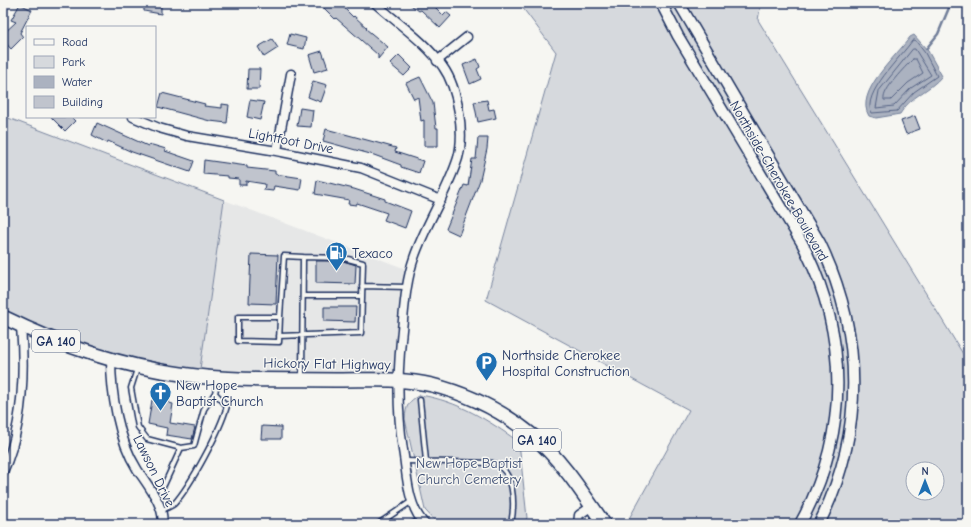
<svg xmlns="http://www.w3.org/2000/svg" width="971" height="527" viewBox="0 0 971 527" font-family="'Comic Neue',sans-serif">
  <rect width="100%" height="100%" fill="#f6f6f2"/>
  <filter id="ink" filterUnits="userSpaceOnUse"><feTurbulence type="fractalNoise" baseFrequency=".025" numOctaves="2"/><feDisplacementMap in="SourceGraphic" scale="8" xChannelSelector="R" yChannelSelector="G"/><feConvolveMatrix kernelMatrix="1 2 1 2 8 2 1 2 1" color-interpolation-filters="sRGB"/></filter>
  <g filter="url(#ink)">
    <path fill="#e6e7e7" d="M224 200 414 272 395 372 265 381 199 376Z"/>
    <path fill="#d6d9dd" stroke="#78849e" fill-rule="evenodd" d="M519 3H761L758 20 968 362V524H626L689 410 486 300 556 52ZM913 469H937V493H913Z
      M3 116 224 200 199 376 144 374 21 326 3 310Z
      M420 395C458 401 488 420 519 442L527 518 523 524H438L425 510 405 419C406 406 408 401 420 395Z"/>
    <path fill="#abb2c0" stroke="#717e99" d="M914 35 928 51 942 76C930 91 910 96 900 114L876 118 869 116C854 92 897 56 910 37Z"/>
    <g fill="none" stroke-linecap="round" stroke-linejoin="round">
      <path stroke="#556385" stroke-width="1" d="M915 40 925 53 937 76 914 92 897 111 872 113C860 95 903 55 912 41Z
        M913 49H915L931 75 911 88 894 106 876 108 879 91Z
        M913 59H916L923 73 908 83 891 100H884C882 90 905 67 913 59Z"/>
      <path stroke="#717e99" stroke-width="2.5" d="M926 49 938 34 951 3"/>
    </g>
    <path fill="#c0c4cd" stroke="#1b2f5e" d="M144 3H161V14L144 11Z
      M319 3H339L353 17 354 16 367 28 366 29 388 47 378 59V55L336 18 335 19Z
      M408 3H431L443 15 446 12 451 16 440 28 421 10 419 11Z
      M20 4 32 10 20 33 23 37 11 49 3 40V34L16 22 11 20Z
      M290 34 306 38 304 49 287 45Z
      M272 39 278 48 264 57 258 47Z
      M322 51 328 68 314 72 309 55Z
      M399 55 412 68 404 76 390 64Z
      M477 59 480 67 477 69 481 79 470 84 463 65Z
      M248 69H260L259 89H247Z
      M420 77 433 103 436 128H438V146H424V120L421 121 418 97 414 99 406 83Z
      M313 81 327 85 321 102 308 97Z
      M162 93 205 104 204 106 222 108V104L229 105 227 123 210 121 158 107Z
      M250 100 264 102 260 120 247 117Z
      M487 100 489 110 494 109 496 118 478 122 474 102Z
      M300 108 313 110 311 127 297 126Z
      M915 116 920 129 906 134 901 121Z
      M51 117H71L75 121 65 131Z
      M97 123 148 146 149 144 166 149 165 151 194 161 190 172 132 152 108 141 107 143 92 135Z
      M326 129 378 143 396 148 395 152 423 161 419 173 401 167V165L374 155 323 141Z
      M478 138H488L487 149 480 180 459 235 446 229 464 185 468 186 472 159H476Z
      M204 160 247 166V168L275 171V174L302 178 300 190 274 186 273 191 264 190 265 184 246 181V185H239V179L228 178V176L203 174Z
      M317 180 354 189 385 199V201L411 211 405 228 384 220 387 213 357 203 356 205 348 204 349 200 315 194Z
      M251 254 278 255 276 304 249 303Z
      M316 261H343L356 265 355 284 316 283Z
      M324 307H356L355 322 324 321Z
      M157 397 169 399V403L173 404 170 423 195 427 192 439 166 435 167 428 148 424 152 400 156 401Z
      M262 426 281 427V439H261Z"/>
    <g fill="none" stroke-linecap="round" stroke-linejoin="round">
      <defs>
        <path id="service" d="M362 286 407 287
          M303 296H362
          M280 317 279 342 238 341V317H280L284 256 303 257
          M279 336 361 333 363 263 344 258 303 257 302 377
          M137 369 131 388 138 427 147 439 181 448 194 446 204 409 215 393 218 379
          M420 400 426 461
          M405 461 493 463C515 470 515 504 511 524
          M164 485 181 448
          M160 511C164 509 170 507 174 504 191 485 220 431 227 406L215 393
          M378 524 412 501
          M411 524 421 520"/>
        <path id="minor" d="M375 3C397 23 426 42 443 67 458 88 465 133 458 158 447 193 426 223 414 258 407 278 405 299 403 320 398 365 396 404 403 450 407 472 407 507 425 524
          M437 61 467 37
          M133 117 159 128 187 136 277 151 361 168 441 200
          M277 151 291 74
          M111 359C111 393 118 439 137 469 146 483 166 507 162 524
          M3 472C23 427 25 374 21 326
          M578 524 579 515 592 506"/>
        <path id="tertiary" d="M661 3 678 36 802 243C849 335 850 433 800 524
          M679 3 820 243C864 335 865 432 819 524"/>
        <path id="primary" d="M3 317C58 344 119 366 181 374 234 382 288 379 342 380 371 380 403 378 432 385 468 394 504 412 533 436 561 459 584 495 604 524"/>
      </defs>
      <use href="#service" stroke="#1b2f5e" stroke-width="7"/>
      <use href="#minor" stroke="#1b2f5e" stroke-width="11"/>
      <use href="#tertiary" stroke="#1b2f5e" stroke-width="13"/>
      <use href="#primary" stroke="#1b2f5e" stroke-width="16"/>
      <use href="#service" stroke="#f6f6f2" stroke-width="4"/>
      <use href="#minor" stroke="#f6f6f2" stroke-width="8"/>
      <use href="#tertiary" stroke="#f6f6f2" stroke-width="10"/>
      <use href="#primary" stroke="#f6f6f2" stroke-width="13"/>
    </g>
  </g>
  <defs>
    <symbol id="fuel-pin" viewBox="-11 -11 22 30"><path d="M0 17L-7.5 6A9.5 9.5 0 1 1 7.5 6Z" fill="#1f6fb2" stroke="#f6f6f2"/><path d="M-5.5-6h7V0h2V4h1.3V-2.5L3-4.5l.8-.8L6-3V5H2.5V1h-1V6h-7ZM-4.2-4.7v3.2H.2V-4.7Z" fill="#fff"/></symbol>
    <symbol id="parking-pin" viewBox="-11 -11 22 30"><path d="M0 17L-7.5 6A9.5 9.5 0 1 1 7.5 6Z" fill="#1f6fb2" stroke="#f6f6f2"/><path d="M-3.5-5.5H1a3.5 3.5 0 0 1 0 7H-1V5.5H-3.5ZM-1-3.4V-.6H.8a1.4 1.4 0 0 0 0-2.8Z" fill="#fff"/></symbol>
    <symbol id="church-pin" viewBox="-11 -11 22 30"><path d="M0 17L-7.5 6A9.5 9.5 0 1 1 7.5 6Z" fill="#1f6fb2" stroke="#f6f6f2"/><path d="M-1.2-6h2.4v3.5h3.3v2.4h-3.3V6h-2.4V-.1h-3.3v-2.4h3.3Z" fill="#fff"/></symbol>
  </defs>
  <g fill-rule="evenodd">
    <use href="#fuel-pin" x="324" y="240" width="25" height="34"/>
    <use href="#parking-pin" x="474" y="350" width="25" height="34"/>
    <use href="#church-pin" x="148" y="380" width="25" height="34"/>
  </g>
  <g text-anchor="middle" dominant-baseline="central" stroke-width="3" stroke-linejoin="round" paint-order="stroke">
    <g fill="#f6f6f2" stroke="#5d6b8a" stroke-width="1">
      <rect x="32" y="330" width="48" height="22" rx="3"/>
      <rect x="513" y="429" width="48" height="22" rx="3"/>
    </g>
    <g font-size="13" font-weight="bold" fill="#1b2f5e">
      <text x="56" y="341">GA 140</text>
      <text x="537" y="440">GA 140</text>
    </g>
    <g font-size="14" fill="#1b2f5e" stroke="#f6f6f2">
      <text transform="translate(291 141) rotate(11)">Lightfoot Drive</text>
      <text transform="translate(779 181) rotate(60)">Northside-Cherokee Boulevard</text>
      <text transform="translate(327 364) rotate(1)">Hickory Flat Highway</text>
      <text transform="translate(154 471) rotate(64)">Lawson Drive</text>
    </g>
    <g font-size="14" fill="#1b2f5e" stroke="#f6f6f2" text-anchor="start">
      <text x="352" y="253">Texaco</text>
      <text x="502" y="355">Northside Cherokee<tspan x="502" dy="16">Hospital Construction</tspan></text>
      <text x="176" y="385">New Hope<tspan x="176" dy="16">Baptist Church</tspan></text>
    </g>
    <g font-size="14" fill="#405177" stroke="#f6f6f2">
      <text x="469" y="463">New Hope Baptist<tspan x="469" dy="16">Church Cemetery</tspan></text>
    </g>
  </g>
  <rect width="971" height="527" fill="none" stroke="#f6f6f2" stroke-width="16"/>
  <rect x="8" y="8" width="955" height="511" fill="none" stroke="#1b2f5e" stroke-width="1.5" filter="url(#ink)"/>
  <rect x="26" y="26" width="130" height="92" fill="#f6f6f2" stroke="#9ea6b7"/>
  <rect x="34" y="39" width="20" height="6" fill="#f6f6f2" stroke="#9ea6b7"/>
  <text x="62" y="46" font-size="12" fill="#1b2f5e">Road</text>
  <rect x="34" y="56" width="20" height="12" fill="#d6d9dd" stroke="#9ea6b7"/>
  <text x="62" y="66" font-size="12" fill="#1b2f5e">Park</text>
  <rect x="34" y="76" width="20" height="12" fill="#abb2c0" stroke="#9ea6b7"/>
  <text x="62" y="86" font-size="12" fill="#1b2f5e">Water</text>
  <rect x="34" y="96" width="20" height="12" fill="#c0c4cd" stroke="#9ea6b7"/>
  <text x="62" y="106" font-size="12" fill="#1b2f5e">Building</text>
  <g transform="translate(925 481)"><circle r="19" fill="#f6f6f2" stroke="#9ea6b7"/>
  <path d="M0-3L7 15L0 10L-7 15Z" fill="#1f6fb2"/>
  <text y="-6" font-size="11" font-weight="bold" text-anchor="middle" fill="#1b2f5e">N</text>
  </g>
</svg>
